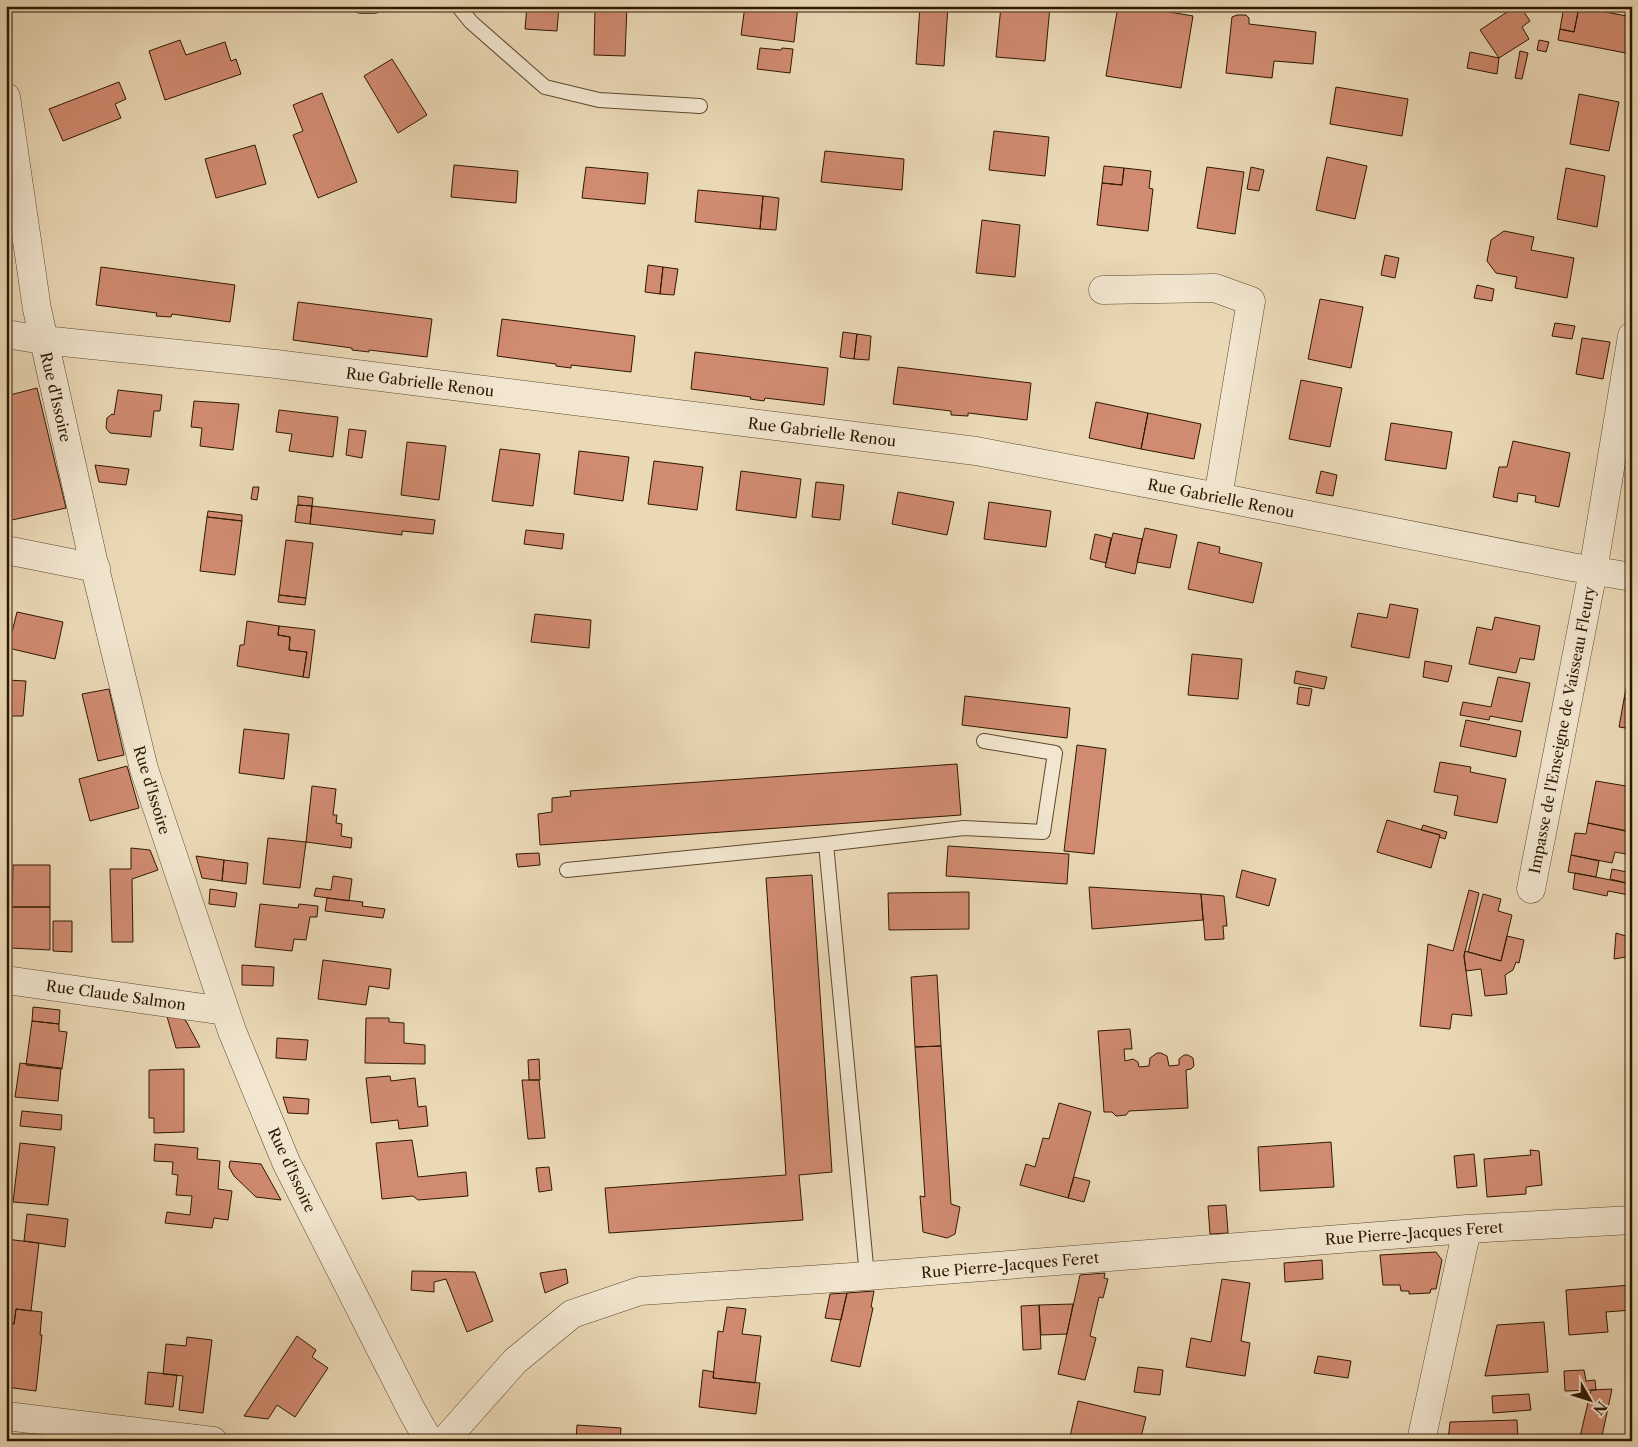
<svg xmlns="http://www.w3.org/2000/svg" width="1638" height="1447" viewBox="0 0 1638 1447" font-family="'Libre Caslon Text',serif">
  <rect width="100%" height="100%" fill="#ebd9b6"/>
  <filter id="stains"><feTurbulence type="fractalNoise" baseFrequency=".004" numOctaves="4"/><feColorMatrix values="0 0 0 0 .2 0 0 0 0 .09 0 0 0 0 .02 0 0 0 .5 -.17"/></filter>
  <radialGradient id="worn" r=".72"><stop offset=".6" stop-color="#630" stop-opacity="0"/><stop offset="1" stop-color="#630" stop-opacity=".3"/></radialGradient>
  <path fill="#d18b71" stroke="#2e1800" d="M527 6H559L557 31 525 29Z
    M595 6H627L625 56 594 55Z
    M745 6H798L794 42 741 35Z
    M920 6H948L944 66 916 64Z
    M1001 6H1050L1045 61 996 57Z
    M1118 6H1134L1193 16 1181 88 1106 76Z
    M1516 6H1520L1530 21 1522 27 1529 39 1499 58 1480 30Z
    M1564 6 1579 7 1574 32 1560 29Z
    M1579 7 1632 17 1631 54 1558 40 1560 29 1574 32Z
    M1237 15H1246L1249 18V24L1316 32 1313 64 1274 61 1272 78 1226 73 1232 17Z
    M180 40 186 55 225 42 231 61 236 59 241 74 165 100 149 51Z
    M1539 40 1549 42 1546 52 1537 50Z
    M760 48 781 50 782 48 793 49 790 73 757 69Z
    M1520 51 1528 53 1522 79 1515 78Z
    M1470 52 1499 58 1497 74 1467 68Z
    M392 59 427 115 398 133 364 76Z
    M119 82 126 99 115 104 121 118 63 141 49 109Z
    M1336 87 1408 99 1402 136 1330 124Z
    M322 93 357 182 318 198 293 135 303 131 293 105Z
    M1579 94 1619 102 1609 151 1570 144Z
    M994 131 1049 137 1045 176 989 170Z
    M255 145 266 184 216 198 205 159Z
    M825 151 904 159 902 190 821 182Z
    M1327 157 1367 166 1355 219 1316 210Z
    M454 165 518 171 516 203 451 197Z
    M1104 166 1124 168 1122 185 1102 183Z
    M586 167 648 173 645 204 582 198Z
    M1207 167 1244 172 1235 234 1197 228Z
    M1251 167 1264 170 1259 191 1247 189Z
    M1124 168 1151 171 1149 188 1153 189 1148 231 1097 225 1102 183 1122 185Z
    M1566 168 1605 176 1597 227 1557 219Z
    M698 190 763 196 760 229 695 222Z
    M763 196 779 198 776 230 760 229Z
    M982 220 1020 225 1015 277 976 273Z
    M1504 231 1534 237 1531 250 1574 258 1567 298 1515 288 1517 277 1496 273 1487 261 1491 240Z
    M1385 255 1399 258 1395 278 1381 275Z
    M648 265 663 267 660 294 645 292Z
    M101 267 235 285 230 322 172 314 171 317 156 316 157 313 96 305Z
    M663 267 678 269 674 295 660 294Z
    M1477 285 1494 289 1492 301 1474 298Z
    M1320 299 1363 307 1351 368 1308 359Z
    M298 302 432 319 427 357 369 350V352L352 350V348L293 340Z
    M502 319 635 336 631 372 571 365V368L556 366V364L497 356Z
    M1555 323 1575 326 1572 339 1552 336Z
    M843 332 857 334 854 359 840 357Z
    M857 334 871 336 869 360 854 359Z
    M1582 338 1610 342 1603 379 1576 374Z
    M695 352 828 368 824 405 765 398 764 401 750 399 751 397 691 389Z
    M898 367 1031 383 1027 420 968 413V416L951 415V411L893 404Z
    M1301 380 1342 388 1330 447 1289 439Z
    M37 388 66 508 12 520 6 499V396Z
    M118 390 162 395 160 411H154L151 437 110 433 106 428 107 418 112 414 114 415Z
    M194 401 239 404 233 450 200 446 202 428 191 427Z
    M1096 402 1148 413 1141 449 1089 438Z
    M279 410 338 417 333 457 289 451 292 434 276 432Z
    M1148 413 1201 424 1194 459 1141 449Z
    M1391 423 1452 432 1446 469 1385 460Z
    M349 429 366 431 362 458 346 455Z
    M1513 441 1570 453 1559 507 1535 502 1536 496 1518 493 1517 502 1493 497 1499 467H1507Z
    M407 442 446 446 439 500 401 495Z
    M500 449 540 454 533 506 492 501Z
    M579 451 629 457 623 501 574 494Z
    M654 461 703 467 697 510 648 504Z
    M95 465 129 469 126 485 99 482Z
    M741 471 801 479 796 518 736 510Z
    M1321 471 1337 475 1333 496 1316 493Z
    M816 482 844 485 840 520 812 517Z
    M253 487H259L257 500 251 499Z
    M898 492 954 502 947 535 892 524Z
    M298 496 313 498 312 506 298 505Z
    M989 502 1051 511 1046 547 984 539Z
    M297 505 312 506 310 524 295 522Z
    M312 506 435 520 433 534 402 531V535L310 524Z
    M208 511 242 515V521L207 517Z
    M207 517 242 521 235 575 200 571Z
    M1145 528 1177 535 1170 568 1137 562Z
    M526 530 564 534 562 549 524 544Z
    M1113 533 1142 539 1135 574 1105 567Z
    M1095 534 1111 538 1106 563 1090 559Z
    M286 540 313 543 306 598 279 595Z
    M1198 542 1220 547 1219 553 1262 563 1253 603 1188 589Z
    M279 595 306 598 305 605 278 602Z
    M1390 604 1418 609 1409 658 1351 647 1358 613 1387 618Z
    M17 612 63 622 55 659 8 648Z
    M535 614 591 620 589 648 531 642Z
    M1495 617 1540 626 1534 660 1520 658 1516 673 1469 664 1477 627 1492 630Z
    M247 621 279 626 278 635 290 637 289 650 307 652 303 677 237 666 240 645H244Z
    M279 626 315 630 309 678 303 677 307 652 289 650 290 637 278 635Z
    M1192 654 1242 659 1238 699 1188 695Z
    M1632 658V700L1624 699Z
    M1425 661 1452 666 1448 682 1423 677Z
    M1296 671 1327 677 1324 689 1294 683Z
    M1498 677 1530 683 1522 722 1490 716 1489 720 1460 715 1463 702 1491 707Z
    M6 680 26 681 23 716H6Z
    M1299 687 1312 689 1309 706 1297 704Z
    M109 689 124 755 98 761 82 694Z
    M965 696 1070 708 1067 738 962 725Z
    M1624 699 1632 700V729L1619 727Z
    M1466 720 1521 731 1516 757 1460 746Z
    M244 729 289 734 284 779 239 773Z
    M1077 745 1106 749 1094 854 1064 851Z
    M1440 762 1471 767 1470 772 1506 779 1497 823 1454 815 1458 796 1434 792Z
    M957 764 961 815 540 845 538 814 552 812V798L571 796 570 791Z
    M127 766 139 808 90 821 79 779Z
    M1596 781 1632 787V813L1628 831 1588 823Z
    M312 786 336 789 333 815H337L336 823 342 824 341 836 352 838 351 848 306 842Z
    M1387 820 1440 835 1431 868 1377 852Z
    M1588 823 1630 832 1626 854 1615 852 1612 863 1571 855 1575 833 1586 834Z
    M1423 825 1447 832 1445 839 1439 837 1440 835 1421 830Z
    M268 838 306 842 300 888 263 884Z
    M948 846 1069 854 1067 884 946 876Z
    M131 848 150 850 158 870 132 879 133 942H112L110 869H131Z
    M539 853 540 865 518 867 516 854Z
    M1571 855 1599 861 1596 877 1568 872Z
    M196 856 224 860 222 881 202 878Z
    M224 860 248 863 246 884 222 881Z
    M13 865H50V907H12Z
    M1612 869 1632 873 1631 884 1610 879Z
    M1242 870 1276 879 1269 906 1236 897Z
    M1575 873 1631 884 1629 895 1608 891 1607 896 1573 889Z
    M812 875 832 1172 799 1175 803 1220 609 1233 605 1188 786 1175 766 878Z
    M333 876 352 879 349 901 314 896 316 888 331 890Z
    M1089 887 1201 894 1203 920 1092 929Z
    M210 889 237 893 235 907 209 904Z
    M1469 890 1479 893 1464 956 1472 1016 1452 1014 1450 1029 1420 1026 1428 944 1453 951Z
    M969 892V929L889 930 888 893Z
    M1201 894 1224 896 1227 926H1223L1224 939 1205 940Z
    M1483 894 1501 899 1498 911 1512 915 1501 961 1468 952Z
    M327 898 363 902 362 906 385 909 383 918 325 911Z
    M260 904 298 908 299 904 318 906 317 917H310L306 940 294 939 292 951 255 947Z
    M12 907H50V950L11 948Z
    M53 921H72V952L53 951Z
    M1616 933 1632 938V956L1614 959Z
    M1507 936 1524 940 1519 963 1516 962 1513 970 1505 975 1507 994 1485 996 1481 969 1466 971 1464 956 1465 951 1501 961Z
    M323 960 391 969 389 989 369 986 366 1005 318 999Z
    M242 965 274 967 273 986 242 985Z
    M937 975 941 1046 915 1047 911 977Z
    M33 1007 60 1010 59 1024 32 1021Z
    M166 1013 181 1017 186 1021 200 1047 176 1048Z
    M366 1018H389V1022L404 1023V1043L425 1045V1064L365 1063Z
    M32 1021 59 1024V1031L67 1032 62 1069 26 1065Z
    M1130 1029 1132 1049H1124L1125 1061 1133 1059 1138 1062 1139 1067 1149 1066 1150 1058 1157 1053H1161L1167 1056 1169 1066 1179 1065V1059L1184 1055H1188L1193 1058 1194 1066 1191 1069 1186 1070 1188 1108 1129 1111 1126 1115 1116 1116 1112 1112H1104L1098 1031Z
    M277 1038 308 1040 306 1060 276 1058Z
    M941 1046 951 1204 960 1207 955 1234 947 1238 923 1232 920 1196 925 1197 915 1047Z
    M539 1059 540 1080H529L528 1060Z
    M20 1063 61 1068 58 1101 15 1097Z
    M184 1069V1132L154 1133V1118H149V1070Z
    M390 1076 391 1081 415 1078 418 1107 426 1106 428 1126 399 1129 398 1120 371 1123 366 1078Z
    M522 1080H539L545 1138 528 1139Z
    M283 1097 309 1099 308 1114 288 1113Z
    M1059 1103 1091 1112 1068 1198 1020 1185 1026 1164 1035 1167 1043 1138 1049 1139Z
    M22 1111 62 1115 61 1130 20 1126Z
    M412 1140 418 1177 466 1172 468 1196 418 1200 413 1196 382 1199 376 1143Z
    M1331 1142 1334 1187 1260 1191 1258 1147Z
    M20 1143 55 1147 48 1205 13 1202Z
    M155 1144 198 1148 197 1159 220 1161 218 1189 232 1191 228 1220 214 1218 212 1228 165 1223 167 1212 190 1215 192 1196 176 1195 178 1175 172 1174 173 1162 154 1161Z
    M1530 1150 1539 1151 1542 1185 1526 1187V1194L1487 1197 1484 1159 1531 1155Z
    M1474 1154 1477 1186 1457 1188 1454 1156Z
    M230 1161 261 1164 281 1200 256 1197 234 1176 229 1167Z
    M549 1167 552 1190 539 1192 536 1168Z
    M1074 1177 1090 1181 1084 1202 1068 1198Z
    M1226 1205 1228 1233 1210 1234 1208 1206Z
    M27 1214 68 1219 65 1247 24 1241Z
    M6 1239 39 1243 31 1311 16 1309 14 1324H6Z
    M1436 1252 1442 1260 1436 1289H1431L1430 1293 1409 1294V1291H1401L1400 1285H1383L1380 1255Z
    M1322 1260 1323 1279 1285 1282 1284 1263Z
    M566 1269 568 1283 545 1293 540 1273Z
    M412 1271 475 1272 493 1321 467 1332 446 1279 434 1282V1292L411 1290Z
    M1105 1273 1104 1278 1108 1279 1103 1298 1099 1297 1090 1336 1096 1338 1085 1380 1058 1374 1080 1275Z
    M1222 1279 1250 1283 1241 1341 1250 1343 1245 1376 1186 1367 1191 1338 1211 1342Z
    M1632 1285V1310L1606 1312 1608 1332 1569 1335 1566 1290Z
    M874 1291 871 1307 873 1308 860 1367 831 1361 847 1293Z
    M847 1293 841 1320 825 1318 830 1294Z
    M1073 1304 1067 1334 1041 1335 1039 1305Z
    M1039 1305 1041 1349 1023 1350 1021 1306Z
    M727 1307 746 1309 742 1334 761 1336 755 1383 713 1378 718 1331 723 1332Z
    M16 1309 42 1312 40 1335H42L36 1391 6 1387V1324H14Z
    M1544 1322 1548 1372 1485 1376 1497 1325Z
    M297 1336 316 1350 312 1357 328 1368 295 1417 277 1405 268 1419 244 1416Z
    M187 1337 212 1340 203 1413 179 1410 183 1376 163 1374 166 1344 186 1346Z
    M1318 1356 1351 1361 1348 1378 1314 1373Z
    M1138 1367 1163 1370 1160 1395 1134 1392Z
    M703 1370 714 1372 713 1378 760 1383 756 1414 699 1407Z
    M1584 1370 1586 1381 1595 1380 1596 1390 1565 1391 1564 1371Z
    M148 1372 177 1375 173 1407 145 1404Z
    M1612 1389 1601 1441H1579L1591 1390Z
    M1529 1394 1531 1410 1493 1413 1492 1396Z
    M1078 1401 1146 1417 1140 1441H1069Z
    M1517 1420 1518 1441H1448L1450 1422Z
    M577 1425 621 1428 620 1441H576Z"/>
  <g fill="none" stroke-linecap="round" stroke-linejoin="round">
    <defs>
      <path id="lane" d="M361 6H374
        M458 6 471 22 545 87 599 100 700 106
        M826 844 964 828 1043 832 1055 753 984 741
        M567 870 826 844 867 1276"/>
      <path id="street" d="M6 97 37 309 93 560 144 769 232 1031 286 1162 412 1411 429 1441
        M1103 290 1215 288 1251 301 1218 497
        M6 334 43 340 276 364 976 451 1218 497 1572 567 1632 577
        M6 550 96 568
        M1531 889 1593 571 1632 336
        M6 980 225 1011
        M6 1416 213 1441
        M444 1441 515 1361 572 1314 640 1291 867 1276 1467 1229 1632 1220
        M1421 1441 1467 1229"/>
    </defs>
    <use href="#lane" stroke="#5d482e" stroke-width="16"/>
    <use href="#street" stroke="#5d482e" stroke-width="29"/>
    <use href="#lane" stroke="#f2e6d0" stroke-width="14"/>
    <use href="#street" stroke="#f2e6d0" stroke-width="28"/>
  </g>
  <g text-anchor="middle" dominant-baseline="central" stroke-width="4" stroke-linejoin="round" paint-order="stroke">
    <g font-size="15" fill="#2e1800" stroke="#f2e6d0">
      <text transform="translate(420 382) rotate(7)">Rue Gabrielle Renou</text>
      <text transform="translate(56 397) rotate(77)">Rue d'Issoire</text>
      <text transform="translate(822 432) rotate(7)">Rue Gabrielle Renou</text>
      <text transform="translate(1221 498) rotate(11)">Rue Gabrielle Renou</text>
      <text transform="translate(1562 730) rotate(-79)">Impasse de l'Enseigne de Vaisseau Fleury</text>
      <text transform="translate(152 790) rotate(73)">Rue d'Issoire</text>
      <text transform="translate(116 995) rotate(8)">Rue Claude Salmon</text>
      <text transform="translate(292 1170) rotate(65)">Rue d'Issoire</text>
      <text transform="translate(1414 1233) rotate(-4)">Rue Pierre-Jacques Feret</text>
      <text transform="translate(1010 1265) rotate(-5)">Rue Pierre-Jacques Feret</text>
    </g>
  </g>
  <rect width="1638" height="1447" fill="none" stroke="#ebd9b6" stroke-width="25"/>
  <rect x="8" y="8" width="1623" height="1432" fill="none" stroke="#2e1800" stroke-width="2.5"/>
  <rect x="12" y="12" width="1613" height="1422" fill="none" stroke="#2e1800"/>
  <g transform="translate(1590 1400) rotate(129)" stroke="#f2e6d0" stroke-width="4" paint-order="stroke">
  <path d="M0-4L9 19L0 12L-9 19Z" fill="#2e1800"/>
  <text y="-8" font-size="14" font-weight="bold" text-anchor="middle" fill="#2e1800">N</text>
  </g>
  <rect width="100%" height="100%" filter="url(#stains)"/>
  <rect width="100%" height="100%" fill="url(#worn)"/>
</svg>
